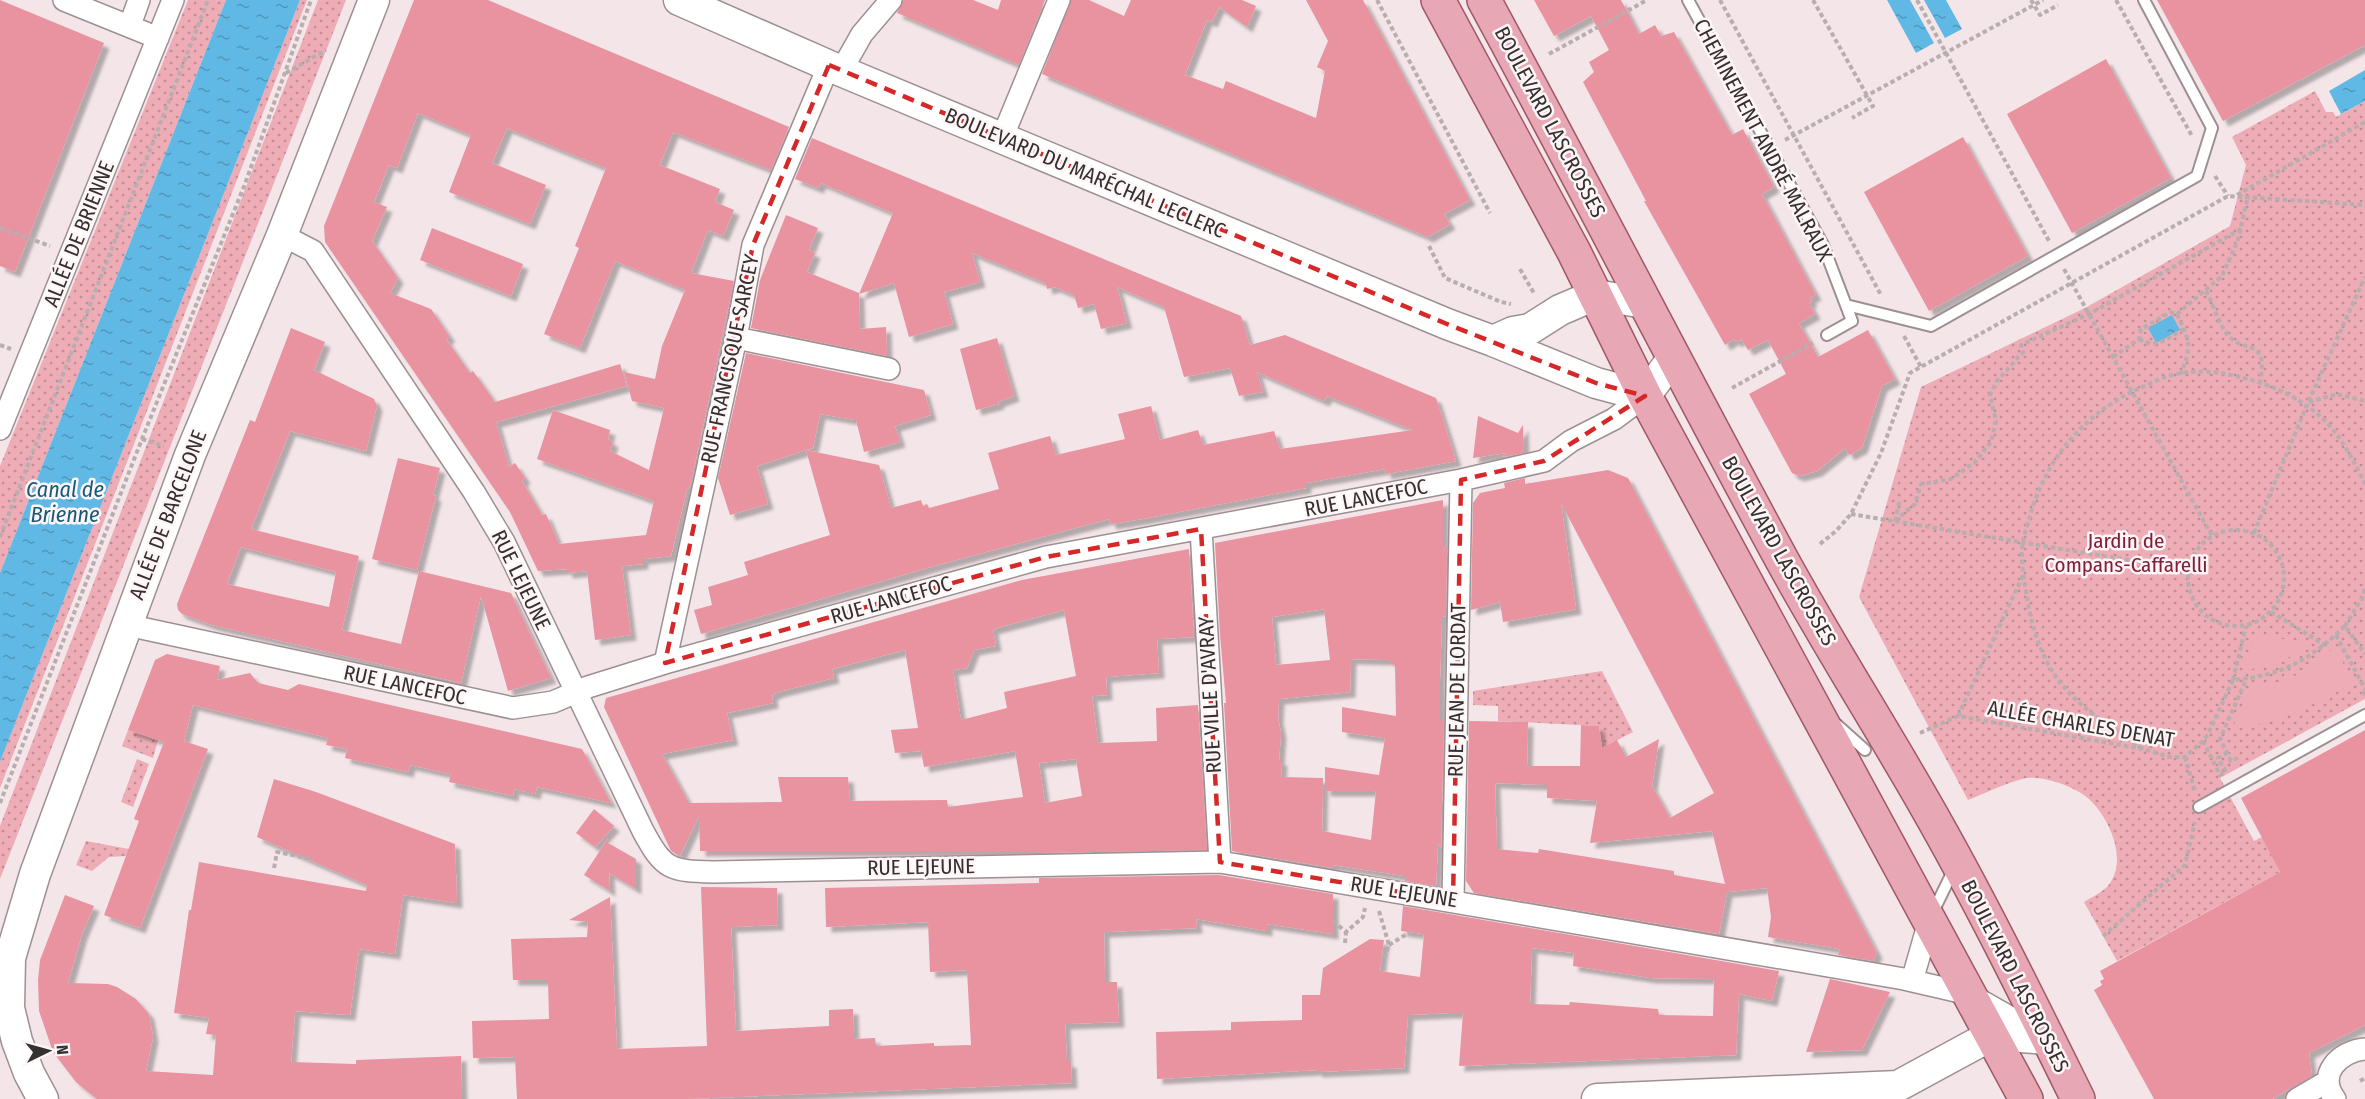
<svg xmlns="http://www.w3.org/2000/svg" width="2365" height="1099" viewBox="0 0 2365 1099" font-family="'Fira Sans Condensed',sans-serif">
  <defs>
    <pattern id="grass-dots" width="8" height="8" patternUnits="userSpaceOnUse" patternTransform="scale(1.5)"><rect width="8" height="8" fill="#eeacb6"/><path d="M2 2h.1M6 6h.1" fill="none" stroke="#c28c94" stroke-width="1.8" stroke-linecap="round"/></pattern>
    <pattern id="water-ripples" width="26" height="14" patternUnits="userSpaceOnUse" patternTransform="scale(1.5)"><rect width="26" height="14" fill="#60b9e5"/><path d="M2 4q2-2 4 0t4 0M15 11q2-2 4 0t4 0" fill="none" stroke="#5097ba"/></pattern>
    <filter id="shadow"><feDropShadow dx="5.5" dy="5.5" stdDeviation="1.5" flood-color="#0004"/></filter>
  </defs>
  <rect width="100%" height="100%" fill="#f4e6e8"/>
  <path fill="url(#grass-dots)" d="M188 0H226L0 573V466Z
    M300 0H307L0 788V762Z
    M318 0H346L0 879V826Z
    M2315 91 2326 112H2333L2336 117 2365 101V699L2220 778 2254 841 2262 837 2280 872 2117 961 2084 902C2092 897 2105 891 2110 883 2127 859 2110 820 2091 801 2079 788 2045 776 2028 778 2015 779 1981 795 1968 800L1859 597 1921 387 2085 308 2230 226 2246 165 2232 137Z
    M1602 671 1633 732 1602 748 1599 726 1498 721V706L1473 705V691Z
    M128 730 158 740 153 758 122 746Z
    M137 759 149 764 133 807 121 802Z
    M86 841 129 849 126 856 109 857 92 871 76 865Z"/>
  <path fill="#eeacb6" d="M2262 634 2304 644V648L2281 662 2248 670 2245 665 2255 636Z
    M2334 647 2354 682C2315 704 2279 725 2233 727L2250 687C2286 683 2309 673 2334 647Z"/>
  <path fill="url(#water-ripples)" d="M226 0H300L0 762V573Z
    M1887 0H1910L1934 43 1916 53Z
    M1924 0H1946L1962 29 1945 38Z
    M2365 70V101L2341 114 2329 91Z
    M2172 315 2180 330 2156 343 2148 328Z"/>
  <path fill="#e992a0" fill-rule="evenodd" filter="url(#shadow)" d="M0 0 104 43 15 272 0 266Z
    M414 0H488L789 127 771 170 673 132 660 165 720 189 715 202 734 210 723 236 708 230 691 273 734 281 690 487 687 489 671 556 643 559V564L622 566 631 635 595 640 587 571 567 573V569L538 571 510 512 325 242 324 226ZM418 113 471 135 449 192 530 224 546 185 492 163 507 128 606 168 575 246 579 248 544 334 580 348 615 261 685 290 662 346 655 379 624 372 632 401 664 408 649 470 610 451 613 442 608 439 610 430 553 410 537 459 654 501 646 535 559 544 546 514 542 515 522 481 525 478 515 463 509 467 496 422 627 386 620 364 495 402 473 371 470 373 446 339 450 337 431 309 390 293 398 278 372 241 387 207 374 202 389 165 397 168Z
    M903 0H973L998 10 1001 0H1045L1019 65 897 13Z
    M1071 0H1089L1124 16 1131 0H1242L1256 6 1247 27 1219 7 1212 22 1207 20 1185 75 1223 89 1226 81 1316 118 1325 71 1317 67 1328 41 1306 0H1363L1470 200 1444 214 1450 224 1428 237 1042 74Z
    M1534 0H1621L1639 34 1655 25 1661 36 1674 32 1732 135 1743 129 1774 187 1762 194 1816 295 1810 298 1812 301 1809 303 1815 314 1799 323 1818 357 1868 330 1895 379 1882 386 1862 448 1849 455 1845 448 1817 471 1799 476 1792 473 1749 394 1786 374 1768 340 1748 350 1741 339 1736 342 1734 339 1725 345 1644 201H1646L1583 82 1594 72 1589 62 1609 50 1591 16 1554 36Z
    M2157 0H2365V45L2223 121Z
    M2106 59 2171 178 2072 233 2007 114Z
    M1963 137 2028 256 1929 311 1864 192Z
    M812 138 1241 316 1250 345 1285 335 1436 398 1456 461 1386 474 1385 469 1306 483V488L1142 519 1111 524 1109 519 934 566 701 634 694 610 712 605 708 587 748 575 744 562 830 535 806 450 757 466 768 504 730 515 718 478 746 353 924 390 931 415 895 426 900 442 864 452 856 420 820 414 813 448 806 450 879 465 891 508 921 500 923 506 927 504 929 508 999 489 988 453 1050 436 1056 455 1125 439 1118 414 1151 406 1160 440 1198 430 1203 445 1274 431 1280 449 1413 430 1327 396 1324 401 1257 372 1263 392 1239 396 1230 368 1184 377 1164 307 1117 287 1127 323 1101 329 1094 304 1078 308 1074 295 1055 287 1047 289 1046 283 972 253 980 282 944 292 953 324 909 337 894 283 859 294 893 213 821 183 818 188 795 179Z
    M786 215 818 228 809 250 815 253 807 272 859 293 860 329 886 327 887 356 751 328 760 280Z
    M432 228 523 264 511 296 420 260Z
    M291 328 325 342 314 370 368 396 374 399 377 406 366 451 290 431 251 529 359 556 342 630 401 644 419 571 511 593 551 678 508 691 481 596 461 683 212 625 182 614 178 610 177 604 250 420 255 422ZM241 547 336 572 329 607 227 584Z
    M997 338 1014 396 998 402 999 404 976 410 960 349Z
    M1478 416 1518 433 1523 425 1524 453 1502 457 1506 453 1473 458Z
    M398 458 440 468 433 495 436 496 417 570 372 559Z
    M1608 470 1628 478 1877 953 1873 961 1838 955 1840 949 1768 937 1771 917 1767 888 1727 892 1719 934 1474 893 1466 881 1469 721 1528 722 1527 766H1580L1581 725 1599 726 1602 748 1617 740 1626 757 1659 739 1652 786 1670 818 1714 793 1561 503 1576 609 1503 622 1500 602 1471 610 1473 503 1480 493 1505 488 1504 483 1525 478V484ZM1495 783 1547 785V798L1597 801 1590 843 1712 831 1725 884 1674 875V871L1539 849 1538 853 1497 849Z
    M1443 500V551L1447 545 1446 616 1442 617 1440 679V720H1444L1441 848 1438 843 1436 886 1405 881V876L1333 865V868L1232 851 1224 703H1226L1220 635 1215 543ZM1324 609 1330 660 1276 665 1272 617ZM1351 659 1390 660V664L1395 665 1396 716 1342 707V732L1385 738 1379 775 1325 767V791H1376L1371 840 1322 831 1323 778 1281 777 1282 760H1279L1281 733 1278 718 1279 699 1350 692Z
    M1189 549 1194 637 1157 639 1159 673 1106 677 1107 695 1092 696 1098 743 1157 741 1156 708 1198 705 1207 850 1038 853V851H700L699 816 680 856 671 851 604 707 606 698 1022 580ZM1064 610 1076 676 1004 692 1007 708 961 720 953 670 967 668 974 650 996 646 993 629ZM905 650 918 728 891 730 895 753 921 751 924 767 1015 751 1023 797 948 807 947 800 850 801 848 777H778L782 802 689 803 662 754 733 740 727 713 773 703 772 695 778 692 834 678 832 669ZM1076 759 1082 796 1045 803 1039 763Z
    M167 654 220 666 217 680 250 673 258 683 288 690 299 684 582 749 611 803 537 787 535 794 514 789 513 796 449 782 451 774 410 765 408 772 345 758 347 749 326 745 328 738 193 705 184 741 208 749 140 928 104 915 139 821 134 819 164 742 128 730 155 660Z
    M2365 730V1025L2309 1053 2312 1076 2272 1099H2154L2094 990 2102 985 2100 981 2104 979 2100 971 2280 872 2241 798Z
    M274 779 316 792 455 844 457 903 403 895 395 954 359 949 350 1015 295 1011 291 1062 356 1064V1060L461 1056 462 1099H97L76 1082 53 1052 39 1011 38 980 40 960 65 895 94 906 82 934 68 983 108 984 117 987 136 999 149 1014 153 1037 146 1071 213 1075 216 1035 206 1034 209 1018 174 1013 189 910H191L199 862 366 891 367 885 257 837Z
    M594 809 614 826 595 847 576 833Z
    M608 838V843L636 859V889L609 873 610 891 584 875Z
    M1219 875 1333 894V934L1267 924V931L1196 919 1197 928 1104 932 1105 982H1117L1119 1022 1065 1024 1067 1062H1071L1072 1083 686 1099H517L515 1057 473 1058 472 1021 549 1019 548 980H513L511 939 587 937 588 922 569 920 610 897 617 1049 707 1046 701 887 777 888 778 925 731 927 736 1031 829 1026V1010L853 1009 854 1039 875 1038 876 1046 934 1043V1046L971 1045 967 970 930 972 928 922 826 927 825 888 1039 883V878Z
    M1403 906 1779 971 1772 1001 1739 994 1736 1055 1459 1066 1463 1013H1449L1408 1015 1404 1068 1317 1072V1070L1157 1079 1156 1032 1231 1030V1022L1302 1020V995H1320L1323 968 1370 939 1384 940 1380 971 1420 977 1424 934 1401 931ZM1532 948 1574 953 1573 966 1651 978 1714 979 1713 1016 1659 1015 1658 1009 1570 1002 1569 1005 1530 1004Z
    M1830 979 1890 992 1862 1050 1806 1052Z"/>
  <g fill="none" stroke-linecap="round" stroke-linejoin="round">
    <defs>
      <path id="lane" d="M1688 0 1823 245 1852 321 1827 335
        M1846 305 1931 326 2197 176 2212 128 2144 0
        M1836 724 1865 750
        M2199 807 2365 715
        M1932 914 1954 869"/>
      <path id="street" d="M64 0 158 38
        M130 25 139 0
        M841 71 862 34 891 0
        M1002 138 1059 0
        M282 235 313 251 474 492 504 542 643 831C664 870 670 871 714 872L1220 862 1904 979 1969 994 2043 1036
        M736 338 889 369
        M0 429 173 0
        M1201 529 1220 862
        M127 625 513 708 553 702 588 687 665 663 1046 557 1461 480 1544 461 1571 441 1614 419 1645 396
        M665 663 736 338 753 245 829 65
        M1453 901 1461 480
        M1912 981 1930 918
        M2297 1099 2328 1081
        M2335 1099C2316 1074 2340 1051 2365 1049"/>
      <path id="secondary" d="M679 0 841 71 1447 324 1493 341 1596 383 1645 396 1673 358
        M1493 341 1513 332 1530 329 1560 310 1595 295 1645 303
        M43 1099 29 1073 17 1041 9 1008 10 958 35 874 190 455 282 235 374 0
        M1597 1099 1898 1086 1992 1035 2048 1039"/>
      <path id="primary" d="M1438 0 1574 252 1645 396 2026 1099
        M1484 0C1585 186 1681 374 1782 560 1827 642 1878 722 1925 804 1980 900 2029 1000 2078 1099"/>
    </defs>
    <use href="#lane" stroke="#9d9092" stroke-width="14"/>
    <use href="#street" stroke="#9d9092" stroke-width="24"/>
    <use href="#secondary" stroke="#9d9092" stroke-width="33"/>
    <use href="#primary" stroke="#a05865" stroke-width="36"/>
    <path stroke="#b9aeaf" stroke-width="4" stroke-dasharray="4.5 3" stroke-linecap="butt" d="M1377 0 1490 213
      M1720 0 1881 295
      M1813 0 1873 106 1852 118
      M1917 0 2049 241
      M2031 0 2040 15 2058 5
      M2116 0 2192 136
      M1549 54 1647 0
      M286 73 326 50
      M1785 140 2043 0
      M2215 176 2228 196
      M2237 195 2365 122
      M0 228 50 246
      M1429 246 1445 278 1501 302 1511 304
      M1520 269 1535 295
      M2064 269 2212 536
      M2206 291C2213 304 2218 322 2227 334 2243 355 2269 336 2260 382
      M2177 314C2190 342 2192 344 2181 374
      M1904 336 1921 367
      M2139 339C2157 350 2167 338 2184 329
      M0 345 11 349
      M2113 357 2139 339 2141 329 2171 312 2177 314 2222 276 2238 240 2248 196
      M1732 388 1813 343
      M2309 402 2337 394 2365 401
      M142 439 164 446
      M1851 514 2188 570
      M1895 521 1915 504 1921 484 1951 479 1975 462 1991 442 1996 421 1990 395 1997 381 2023 352 2021 345 2089 314 2241 229
      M1895 521 1900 499
      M2188 578a48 48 0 1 1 96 0a48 48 0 1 1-96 0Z
      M2254 533 2306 407 2365 277
      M0 537 208 0
      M1820 544 1836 531 1851 514 1881 453 1910 373 2228 196 2365 205
      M2271 612 2325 645
      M2345 626 2362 598 2365 589
      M2336 635 2365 689
      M2233 680 2246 626
      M2362 694 2365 692
      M1958 716 2023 575
      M1920 733 1958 716 2143 749 2170 757H2185L2203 741 2208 734 2233 680C2281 676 2310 660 2345 626L2365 654
      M2203 741 2220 775 2226 772 2218 758 2227 753
      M2143 749C2113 728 2078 708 2056 677 2040 654 2031 624 2027 597 2024 579 2020 560 2023 542 2024 534 2028 524 2030 516 2047 456 2086 412 2142 387 2157 380 2173 373 2190 372 2210 370 2229 374 2248 379 2277 387 2306 401 2327 423 2344 441 2354 462 2365 484
      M2185 757 2195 791
      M2238 758 2231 761 2220 739 2246 680
      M0 803 142 439 245 184 311 0
      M274 868 277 852 314 859
      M1379 911 1389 945 1384 959 1381 960
      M1333 921 1346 932 1363 917 1365 908
      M2103 936 2185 865 2195 822
      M1345 943 1346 932
      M1389 945 1410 932
      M2360 1081 2365 1078"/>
    <use href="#lane" stroke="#fff" stroke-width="10"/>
    <use href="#street" stroke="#fff" stroke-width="21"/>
    <use href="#secondary" stroke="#fff" stroke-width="30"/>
    <use href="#primary" stroke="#e8a7b4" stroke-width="33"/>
  </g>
  <path fill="none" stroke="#d62828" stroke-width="4.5" stroke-dasharray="12 8" stroke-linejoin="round" d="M829 65 1447 324 1596 383 1645 396 1544 461 1461 480 1453 901 1220 862 1201 529 1046 557 665 663 753 245Z"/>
  <g text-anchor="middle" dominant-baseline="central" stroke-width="5" stroke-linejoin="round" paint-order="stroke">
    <g font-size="21" fill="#353030" stroke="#fef5f6">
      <text transform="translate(1550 122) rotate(62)">BOULEVARD LASCROSSES</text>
      <text transform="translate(1763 140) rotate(62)">CHEMINEMENT ANDRÉ MALRAUX</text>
      <text transform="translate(1085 173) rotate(23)">BOULEVARD DU MARÉCHAL LECLERC</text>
      <text transform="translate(79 234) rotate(-68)">ALLÉE DE BRIENNE</text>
      <text transform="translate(730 359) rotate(-78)">RUE FRANCISQUE SARCEY</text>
      <text transform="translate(1366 498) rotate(-11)">RUE LANCEFOC</text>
      <text transform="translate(168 515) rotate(-69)">ALLÉE DE BARCELONE</text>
      <text transform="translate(1779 551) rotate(61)">BOULEVARD LASCROSSES</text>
      <text transform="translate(521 580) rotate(64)">RUE LEJEUNE</text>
      <text transform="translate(891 600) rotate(-16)">RUE LANCEFOC</text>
      <text transform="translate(405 685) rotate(12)">RUE LANCEFOC</text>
      <text transform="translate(1457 690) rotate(-89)">RUE JEAN DE LORDAT</text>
      <text transform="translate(1210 695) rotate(-93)">RUE VILLE D'AVRAY</text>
      <text transform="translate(2081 724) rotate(10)">ALLÉE CHARLES DENAT</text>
      <text transform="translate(921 867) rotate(-1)">RUE LEJEUNE</text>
      <text transform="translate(1404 892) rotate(9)">RUE LEJEUNE</text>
      <text transform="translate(2015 976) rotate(63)">BOULEVARD LASCROSSES</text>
    </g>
    <g font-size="21" fill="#821d39" stroke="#fef5f6">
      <text x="2126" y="541">Jardin de<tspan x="2126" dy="24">Compans-Caffarelli</tspan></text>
    </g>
    <g font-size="22" font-style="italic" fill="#145a78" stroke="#fef5f6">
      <text x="65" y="489">Canal de<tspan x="65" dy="25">Brienne</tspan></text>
    </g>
  </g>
  <g transform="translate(48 1051) rotate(85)" stroke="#fef5f6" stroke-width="4.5" paint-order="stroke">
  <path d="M0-4.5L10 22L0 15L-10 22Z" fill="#353030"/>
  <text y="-9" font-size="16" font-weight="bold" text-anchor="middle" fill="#353030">N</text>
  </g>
</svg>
